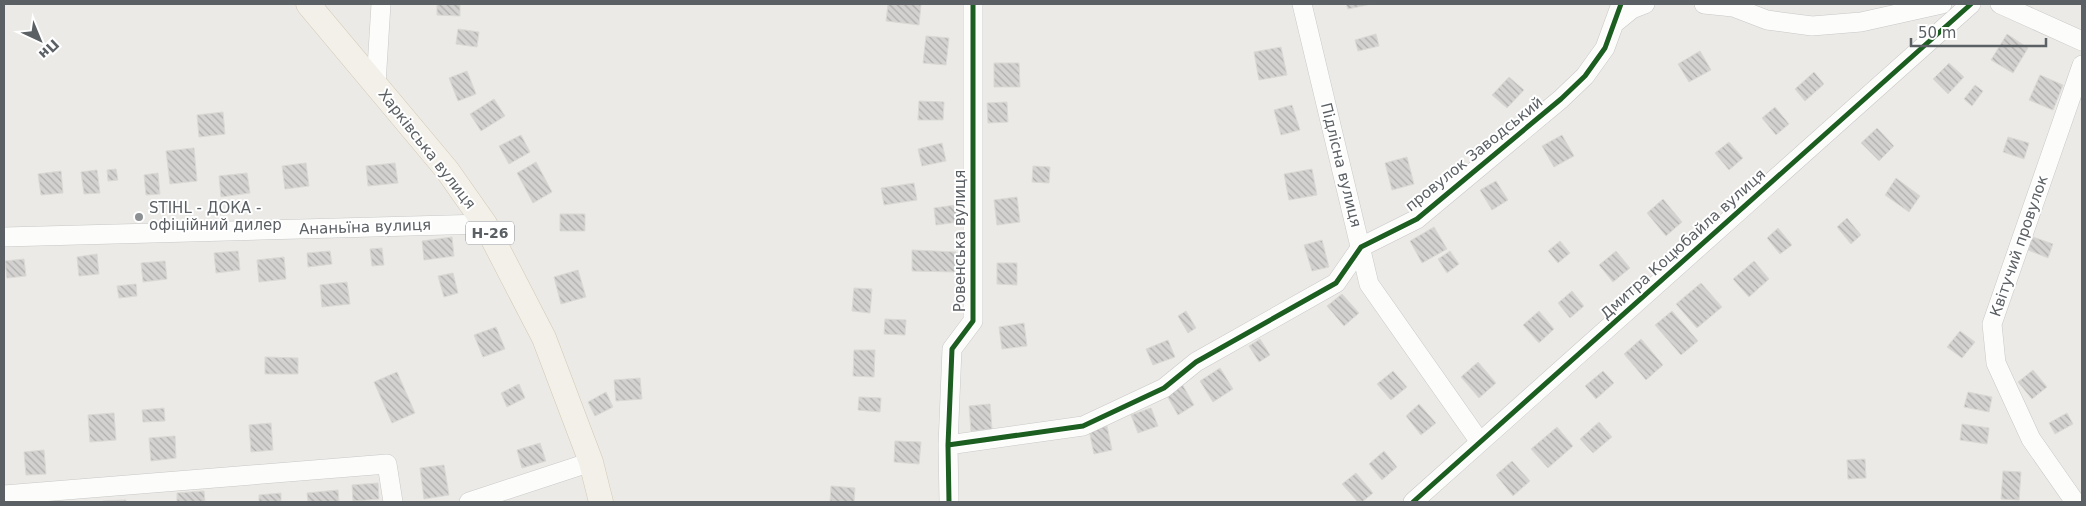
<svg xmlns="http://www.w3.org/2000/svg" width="2086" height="506" viewBox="0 0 2086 506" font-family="'DejaVu Sans',sans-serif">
  <defs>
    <pattern id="building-back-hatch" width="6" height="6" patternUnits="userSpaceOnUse" patternTransform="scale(1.25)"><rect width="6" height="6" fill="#d3d2d0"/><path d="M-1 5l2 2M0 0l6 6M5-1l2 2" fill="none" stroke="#aeaeac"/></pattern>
  </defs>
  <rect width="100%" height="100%" fill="#ebeae6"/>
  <path fill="url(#building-back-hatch)" stroke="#dad9d5" d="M437 4H460V16L437 15Z
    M888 4H921L919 25 886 21Z
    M1346 4H1371L1348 9Z
    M458 29 479 32 477 47 456 44Z
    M1376 34 1379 46 1358 51 1355 40Z
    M2007 34 2028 48 2013 73 1991 60Z
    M926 36 949 38 946 65 923 63Z
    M1281 47 1287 75 1259 80 1254 52Z
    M1700 51 1711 70 1689 82 1678 64Z
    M994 63H1019L1020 87H994Z
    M1949 63 1964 77 1948 94 1933 79Z
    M467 71 476 94 458 101 449 78Z
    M1814 72 1824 84 1805 101 1795 89Z
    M2040 75 2063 85 2053 110 2029 100Z
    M1509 77 1524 90 1507 108 1492 95Z
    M1975 85 1983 91 1972 106 1964 99Z
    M494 99 505 116 481 131 470 114Z
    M919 101 944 102 943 120H918Z
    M1007 102 1008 122 988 123 987 103Z
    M1292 105 1300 130 1281 135 1274 110Z
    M1775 107 1789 124 1776 135 1762 118Z
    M223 112 225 134 199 137 197 115Z
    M1877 128 1894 146 1879 161 1861 143Z
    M521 135 530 152 509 164 499 146Z
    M1562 135 1574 156 1554 167 1542 146Z
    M2008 137 2029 143 2024 159 2003 152Z
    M1729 142 1743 158 1729 170 1715 153Z
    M942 143 946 161 922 166 918 149Z
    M194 148 197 181 170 184 166 151Z
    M1407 157 1414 184 1392 190 1385 163Z
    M536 162 552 192 533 203 517 173Z
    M306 163 309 186 285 189 282 166Z
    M395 163 398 183 368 186 366 166Z
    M1033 166 1050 167 1049 183 1032 182Z
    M116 169 118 180 108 181 107 170Z
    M1312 169 1317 195 1289 200 1284 174Z
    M97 170 100 193 84 194 81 172Z
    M61 171 63 193 41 195 38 174Z
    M158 173 160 194 146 195 144 175Z
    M247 173 250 193 221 197 219 176Z
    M1896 178 1920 196 1909 212 1885 195Z
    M1496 181 1508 200 1492 210 1480 190Z
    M914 183 917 200 884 205 881 188Z
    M1017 197 1020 222 997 225 994 200Z
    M1663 199 1682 222 1666 236 1647 213Z
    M956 205 958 222 936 225 934 208Z
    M560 214H585V231H560Z
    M1847 218 1861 235 1851 244 1837 227Z
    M1434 227 1447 249 1422 263 1410 241Z
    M1778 228 1792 245 1780 254 1767 238Z
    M452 237 454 256 424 260 422 241Z
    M2033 237 2053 244 2048 258 2028 250Z
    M1322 240 1329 267 1312 271 1304 245Z
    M1560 241 1570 253 1558 263 1548 251Z
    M382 248 384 265 372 266 370 249Z
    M912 250 956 252 955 272 912 271Z
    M238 251 240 270 216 273 214 253Z
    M330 251 332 264 308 267 307 253Z
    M1450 251 1459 264 1447 273 1438 259Z
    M1616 251 1630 268 1613 282 1599 265Z
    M97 254 99 274 79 276 77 257Z
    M284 257 286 279 259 282 257 260Z
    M24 259 26 276 7 278 5 261Z
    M165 261 167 279 143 282 141 263Z
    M1754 261 1769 279 1749 297 1733 279Z
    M997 263H1017V285L997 284Z
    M578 270 586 297 561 304 554 277Z
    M453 273 458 293 444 297 438 276Z
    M347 282 350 304 322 307 320 285Z
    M1701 283 1722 307 1697 328 1676 304Z
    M136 284 137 296 119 298 117 286Z
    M854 288 872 289 870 313 852 311Z
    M1572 291 1584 306 1570 318 1558 303Z
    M1342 294 1359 313 1344 326 1327 306Z
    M1186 311 1196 328 1188 333 1178 316Z
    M1539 311 1554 329 1539 343 1523 325Z
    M1672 311 1698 341 1681 355 1655 325Z
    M885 319 906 320 905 335 884 334Z
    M1024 323 1027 346 1002 349 999 327Z
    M496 327 505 349 483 357 474 335Z
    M1960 331 1975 342 1962 358 1947 347Z
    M1260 339 1270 355 1259 362 1249 346Z
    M1641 339 1663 365 1646 380 1624 354Z
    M1168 340 1175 357 1153 365 1146 349Z
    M854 350H875L874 377 853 376Z
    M265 357 298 358V374H265Z
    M1478 362 1496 383 1479 398 1461 377Z
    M1220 368 1233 389 1213 402 1200 381Z
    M2033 370 2047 387 2032 399 2018 382Z
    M1393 371 1407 387 1391 400 1377 384Z
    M1603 371 1614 383 1596 399 1585 386Z
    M397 372 415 413 392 423 374 382Z
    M640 378 642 399 616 401 614 380Z
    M519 384 525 398 507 407 501 393Z
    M1182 384 1194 405 1178 415 1166 394Z
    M606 392 613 407 595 416 588 402Z
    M1968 392 1992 397 1989 412 1964 407Z
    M859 397 881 398 880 412 858 410Z
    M990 404 992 429 971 431 969 406Z
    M1419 404 1436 423 1421 435 1406 416Z
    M164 408 165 421 143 422 142 410Z
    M1151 408 1158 426 1138 433 1131 415Z
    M114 413 116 440 90 442 88 415Z
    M2067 413 2073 424 2055 434 2049 423Z
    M1599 422 1612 437 1593 453 1580 439Z
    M271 423 273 450 251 452 249 425Z
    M1962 424 1989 428 1987 444 1960 440Z
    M1107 426 1112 450 1094 454 1089 430Z
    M1557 427 1573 446 1548 468 1531 449Z
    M175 436 176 458 151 461 149 438Z
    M895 441 921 442 919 464 894 462Z
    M540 443 546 461 522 468 517 450Z
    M44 450 46 474 26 475 24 452Z
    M1384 451 1397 467 1382 480 1369 464Z
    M1865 459 1866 478 1848 479 1847 460Z
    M1512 461 1530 481 1513 496 1496 475Z
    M444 465 449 495 424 499 420 468Z
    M2003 471 2021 472 2019 500 2001 499Z
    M1356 473 1373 493 1362 502H1358L1342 484Z
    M378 483 379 499 353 501 352 485Z
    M831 486 855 488 854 502H830Z
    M338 490 339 502H308L307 493Z
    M204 491 205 502H177V493Z
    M281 493V502H259V495Z
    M126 500V502H103V501Z"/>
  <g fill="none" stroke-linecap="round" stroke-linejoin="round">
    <defs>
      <path id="minor" d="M1302 4 1369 284 1480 442
        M1704 4 1733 7 1767 20 1812 26 1861 22 1942 4
        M2000 4 2082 41
        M1616 22 1632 9 1645 4
        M376 84 381 4
        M4 237 485 224
        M948 445 1083 426 1164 388 1196 362 1336 283 1361 247 1417 219 1561 99 1585 76 1605 48 1621 4
        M4 495 387 464 393 502
        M469 502 591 462
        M949 502 948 445 952 349 973 321V4
        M1413 502 1971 4
        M2075 502 2031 439 1996 363 1992 324 2082 65"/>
      <path id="major" d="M308 4 447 170 485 224 544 338 591 462 601 502"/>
    </defs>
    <use href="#minor" stroke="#c8c8c8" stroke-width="20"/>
    <use href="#major" stroke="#d3c8b4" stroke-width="25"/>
    <use href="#minor" stroke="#fcfcfb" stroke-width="19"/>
    <use href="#major" stroke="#f2f0e8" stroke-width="24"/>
    <defs>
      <path id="cycleway" d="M948 445 1083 426 1164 388 1196 362 1336 283 1361 247 1417 219 1561 99 1585 76 1605 48 1621 4
        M949 502 948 445 952 349 973 321V4
        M1413 502 1971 4"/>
    </defs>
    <use href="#cycleway" stroke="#fff" stroke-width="8"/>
    <use href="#cycleway" stroke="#1b5e20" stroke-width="5"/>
  </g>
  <circle fill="#8d9092" stroke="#fff" stroke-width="2" cx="139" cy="217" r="5"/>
  <g text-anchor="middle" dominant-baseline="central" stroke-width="4" stroke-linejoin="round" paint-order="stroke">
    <rect fill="#fff" stroke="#8c9092" stroke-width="1" x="466" y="221.5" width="48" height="23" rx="4"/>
    <g font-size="14" font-weight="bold" fill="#5b6064">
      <text x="490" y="233">Н-26</text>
    </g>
    <g font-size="15" fill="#5b6064" stroke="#fff">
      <text transform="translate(427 149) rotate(52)">Харківська вулиця</text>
      <text transform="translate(1474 154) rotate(-39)">провулок Заводський</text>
      <text transform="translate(1341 165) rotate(76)">Підлісна вулиця</text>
      <text transform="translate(365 227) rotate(-2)">Ананьїна вулиця</text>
      <text transform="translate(960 241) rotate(-90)">Ровенська вулиця</text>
      <text transform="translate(1683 244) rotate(-42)">Дмитра Коцюбайла вулиця</text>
      <text transform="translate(2019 246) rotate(-71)">Квітучий провулок</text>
    </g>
    <g font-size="15" fill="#5b6064" stroke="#fff" text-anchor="start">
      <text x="149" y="208">STIHL - ДОКА -<tspan x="149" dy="17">офіційний дилер</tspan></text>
    </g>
  </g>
  <rect width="2086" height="506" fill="none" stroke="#5b6064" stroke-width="10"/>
  <g transform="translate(40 40) rotate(136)" stroke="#ffffff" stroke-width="4" paint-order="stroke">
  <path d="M0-4L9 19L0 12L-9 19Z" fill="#5b6064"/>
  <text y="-8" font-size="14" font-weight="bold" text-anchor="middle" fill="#5b6064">Пн</text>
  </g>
  <path d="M1911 38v8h135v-8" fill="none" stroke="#5b6064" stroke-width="2.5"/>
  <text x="1918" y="38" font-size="15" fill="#5b6064" stroke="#ffffff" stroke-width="4" paint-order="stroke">50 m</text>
</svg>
